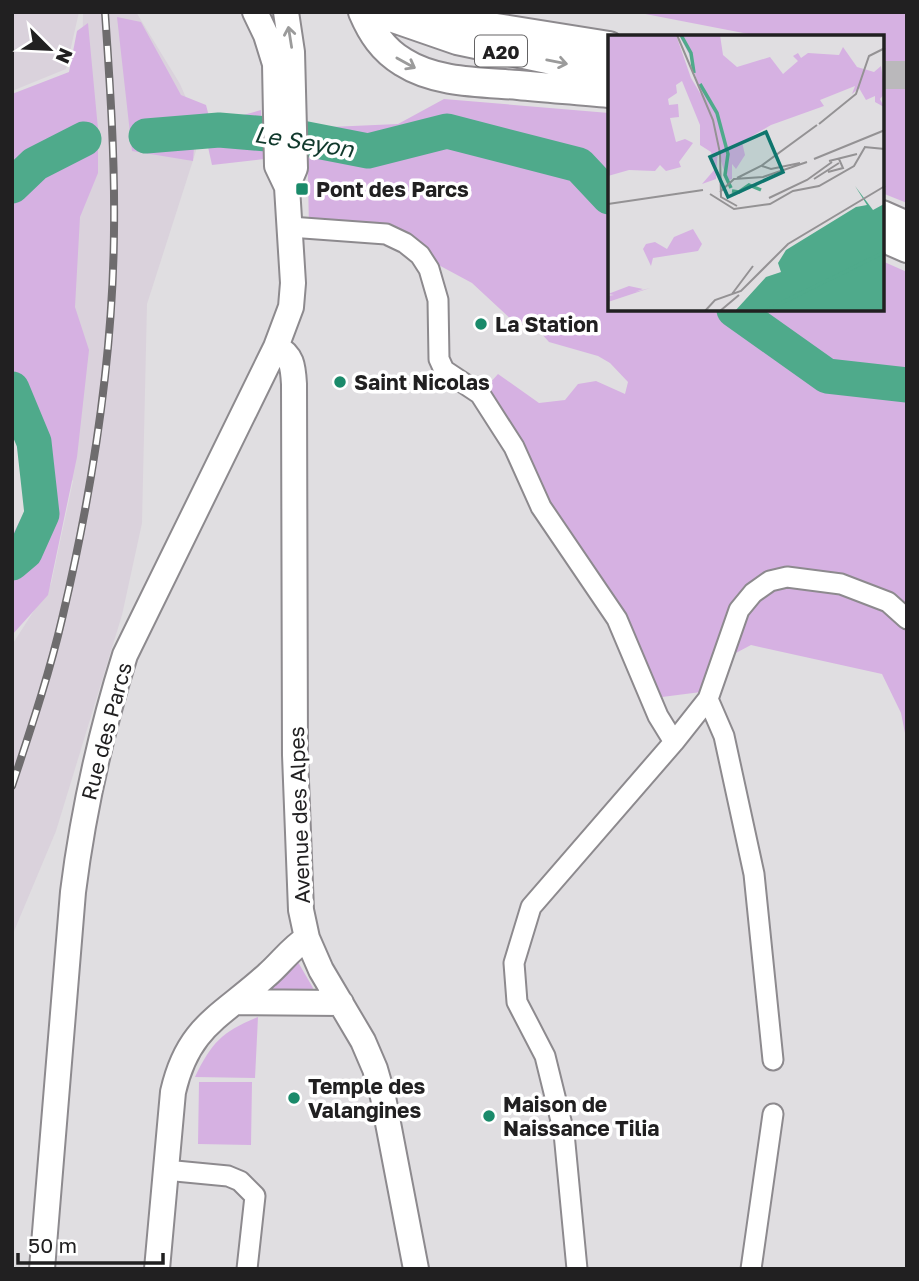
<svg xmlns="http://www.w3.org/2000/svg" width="919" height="1281" viewBox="0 0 919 1281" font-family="'Golos Text',sans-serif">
  <rect width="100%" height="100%" fill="#e0dee1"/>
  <path fill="#dad2dc" d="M12 12H79L66 69 12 91Z
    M83 12H136L180 84 196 121V151L147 304 142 523 122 615 56 831 12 936V645L51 584 73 481 54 461 81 133Z"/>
  <path fill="#d6b1e2" d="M635 12H907V203L882 193V37H764Z
    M117 17 141 22 181 95 206 105 211 124 261 110 264 159 212 165 208 147H194L193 161 132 151Z
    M88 23 98 129V173L80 217 75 307 89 350 77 457 48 595 12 635V536L31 499 30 454 12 409V94L69 72 77 31Z
    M444 99 609 113V310H882V261L907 272V743L901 713 882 674 751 645 713 665 701 692 662 697 613 598 541 507 480 394 498 374 539 403 565 400 578 384 596 381 625 394 628 382 610 363 598 356 549 342 531 322 515 323 472 283 420 255 405 243 309 228 307 128 398 124Z
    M298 962 313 988 312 992 270 990 294 963Z
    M258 1017 255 1078 195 1077C212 1042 222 1032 258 1017Z
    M199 1082H252L251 1145 198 1144Z"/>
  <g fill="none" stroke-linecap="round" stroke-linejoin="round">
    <path stroke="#4faa8b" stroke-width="35" d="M146 136 219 130 291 136 368 151 447 131 579 165 609 197
      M12 186 35 164 84 139
      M734 310 827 376 907 385
      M12 389 34 442 42 514 25 552 12 563"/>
    <path stroke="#bab8bb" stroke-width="28" stroke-dasharray="28 14" stroke-linecap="butt" d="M882 75H907"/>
    <defs>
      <path id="minor" d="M290 227 386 234 405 243 420 255 429 269 438 300 439 359 444 370 480 394 514 447 541 507 617 619 658 716 674 742
        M708 699 724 736 754 874 773 1060
        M165 1170 228 1176 240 1181 255 1196 247 1269
        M577 1269 564 1133 545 1056 517 1002 514 963 531 907 674 742 708 699 739 610 753 593 770 581 787 577 841 584 888 602 907 619
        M751 1269 773 1114"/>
      <path id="major" d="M286 12 292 52 295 168 287 187
        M276 347C292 355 293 366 294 384L295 755 301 910 307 938 321 970 363 1041 375 1069 383 1097 416 1269
        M235 1002 341 1003
        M42 1269 73 892C83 812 101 732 125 655L276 347 291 307 293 283 287 187 277 166 275 64 266 35 255 12
        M157 1269 173 1092C188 1026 221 1017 267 975 281 963 291 948 307 938"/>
      <path id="highway" d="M363 12C372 33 383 50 403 62 436 83 480 82 518 85 548 88 579 90 609 93
        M376 12 457 40 609 72
        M433 13 490 27 609 46
        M882 215 907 226
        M882 237 907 248"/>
    </defs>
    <use href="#minor" stroke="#8d8a8e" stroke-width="23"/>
    <use href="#major" stroke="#8d8a8e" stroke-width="28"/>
    <use href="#highway" stroke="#8d8a8e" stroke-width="32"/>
    <use href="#minor" stroke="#fff" stroke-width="19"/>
    <use href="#major" stroke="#fff" stroke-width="24"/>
    <use href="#highway" stroke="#fff" stroke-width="28"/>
    <defs>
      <path id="rail" d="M12 786C30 731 49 675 62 619 92 492 113 360 114 230 115 157 110 85 105 12"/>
    </defs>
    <use href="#rail" stroke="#6e6c6e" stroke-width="8"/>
    <use href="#rail" stroke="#fff" stroke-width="5" stroke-dasharray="16" stroke-linecap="butt"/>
  </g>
  <defs><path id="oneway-shaft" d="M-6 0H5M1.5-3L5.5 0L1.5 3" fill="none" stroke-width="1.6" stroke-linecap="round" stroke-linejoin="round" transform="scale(1.75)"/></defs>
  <g stroke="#9b9b9b">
    <use href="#oneway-shaft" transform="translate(290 37) rotate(-99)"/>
    <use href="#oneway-shaft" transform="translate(557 62) rotate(11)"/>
    <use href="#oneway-shaft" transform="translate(406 63) rotate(29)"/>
  </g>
  <g fill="#1a8a6a" stroke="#fff" stroke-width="2.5">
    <rect x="295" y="182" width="14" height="14" rx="3.5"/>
    <circle cx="481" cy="324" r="7"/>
    <circle cx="340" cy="382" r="7"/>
    <circle cx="294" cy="1098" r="7"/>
    <circle cx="489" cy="1116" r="7"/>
  </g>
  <g text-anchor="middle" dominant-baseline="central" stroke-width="7" stroke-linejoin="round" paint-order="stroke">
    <rect fill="#fff" stroke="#646364" stroke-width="2" x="475" y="35.5" width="52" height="31" rx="5"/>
    <g font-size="19" font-weight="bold" fill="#212021">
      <text x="501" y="51">A20</text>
    </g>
    <g font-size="21" font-weight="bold" fill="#212021" stroke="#fff" text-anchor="start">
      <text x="316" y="189">Pont des Parcs</text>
      <text x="495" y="324">La Station</text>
      <text x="354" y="382">Saint Nicolas</text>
      <text x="308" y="1086">Temple des<tspan x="308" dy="24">Valangines</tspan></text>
      <text x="503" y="1104">Maison de<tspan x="503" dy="24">Naissance Tilia</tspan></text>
    </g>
    <g font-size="21" fill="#212021" stroke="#fff">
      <text transform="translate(106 731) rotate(-75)">Rue des Parcs</text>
      <text transform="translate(299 815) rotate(-92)">Avenue des Alpes</text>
    </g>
    <g font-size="23" font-style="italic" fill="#10392c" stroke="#fff">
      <text transform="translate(304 141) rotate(9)">Le Seyon</text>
    </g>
  </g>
  <g transform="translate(608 35)">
    <rect width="276" height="276" fill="#e0dee1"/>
    <path d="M0 0H68L83 43 98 68 110 112 108 144 94 149 107 134 103 117 92 110V90L74 46 68 50 69 58 60 64 61 70 70 69 71 82 62 83 68 107 77 104 85 108 71 127 73 132 58 136 52 130 47 136 21 135 0 141ZM71 0H112L115 20 129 32 162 22 175 39 190 26 185 21 190 18 193 23 200 18 231 20 235 12 249 32 266 37 273 31 277 58 272 64 276 72 267 67V61L258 65 251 53 244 59 247 51 212 65 216 71 163 90 134 107 137 120 128 134 124 129V144L119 146 81 19ZM85 194 94 209 90 216 45 223 43 231 35 214 38 209 47 207 59 214 66 202ZM21 251 35 254 27 257 42 253 0 267V261L6 260 0 259Z" fill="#d6b1e2"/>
    <path d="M247 151 265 175 276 169V276H127L158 242 173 237 170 228 178 215 248 172 259 170Z" fill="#4faa8b"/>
    <path fill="none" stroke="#4faa8b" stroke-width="3.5" d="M73 0 83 18 86 38M92 49 109 78 120 119 117 140 123 153M124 156 131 157 141 150 153 155M157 276 277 217"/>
    <path fill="none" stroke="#949294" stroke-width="2" d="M69 0 105 85 112 118 113 162 129 171M211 89 248 59 261 21 277 13M256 112 277 114M206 124 277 95M221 126 249 119M154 131 163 134 192 128M220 137 235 133 231 124M129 143 153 131 209 90M206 144 231 128M112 157 126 144 155 142 199 127M102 159 126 174 162 169 185 156 211 151 246 131 257 112M161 163 199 145 224 127M0 169 95 155M124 259 145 231M97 276 107 265 133 256 180 209 277 151M112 276 131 260"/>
    <path fill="#0f766e" fill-opacity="0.15" stroke="#0f766e" stroke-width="3.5" d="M158 97 175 137 120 162 102 122Z"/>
    <rect width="276" height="276" fill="none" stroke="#212021" stroke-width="3.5"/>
  </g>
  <rect width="919" height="1281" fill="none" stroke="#212021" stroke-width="28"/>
  <g transform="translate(49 49) rotate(114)" stroke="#ffffff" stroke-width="5" paint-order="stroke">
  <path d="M0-5L12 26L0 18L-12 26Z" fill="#212021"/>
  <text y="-10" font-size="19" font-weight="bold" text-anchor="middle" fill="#212021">N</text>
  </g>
  <path d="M18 1253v10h145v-10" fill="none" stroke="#212021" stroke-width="3.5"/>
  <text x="28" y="1253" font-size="21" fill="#212021" stroke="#ffffff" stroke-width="5" paint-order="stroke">50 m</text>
</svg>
